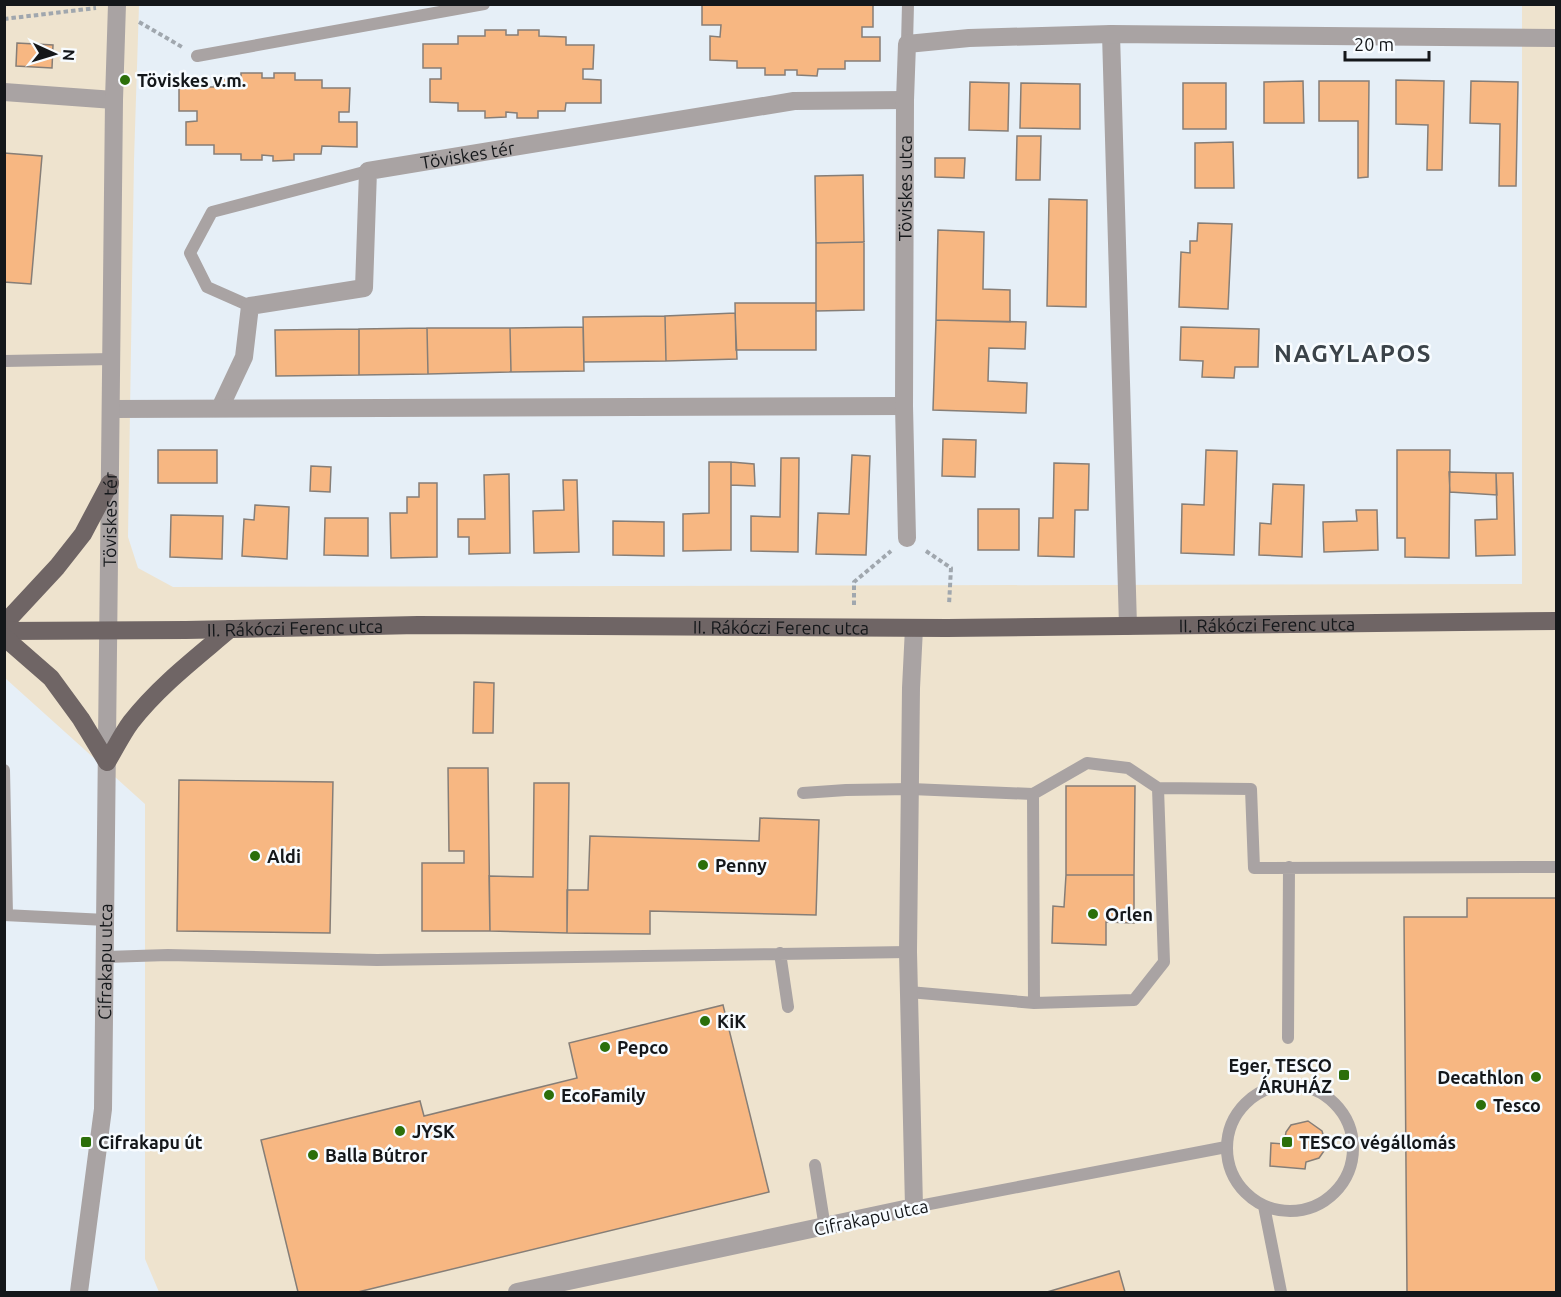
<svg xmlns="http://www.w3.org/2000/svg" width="1561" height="1297" viewBox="0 0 1561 1297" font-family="Ubuntu,sans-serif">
  <rect width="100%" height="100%" fill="#e6eff7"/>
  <path fill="#eee3ce" d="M5 5H139L134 160 128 537 138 568 173 587 1522 584V5H1556V1292H159L145 1259V804L5 678Z"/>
  <path fill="#f7b782" stroke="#867e77" stroke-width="1.5" d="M702 4H873V27H862V37H880V61H845V69H818L817 76 797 75V70H785V75H765V68H737V61L710 60V36L720 37 721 25H702Z
    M485 30H506V35H518V30H539V36L566 37V45H594L593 69H583V79L601 80V103H566L565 111H538V118H517V113L506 112V117L485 118V111H458V103L430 102V79H441V68H423V44H458V36H485Z
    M17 43 53 45 52 68 16 66Z
    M241 73H262V78H274V73H295V80H322V88H350L349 112H339V122H357V147L322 146 321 154H294V160L273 161V156L262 155V160H241V154H214V145H186V122L197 121V111H179V87H214V79H241Z
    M1396 80 1444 81 1442 170H1427L1428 125 1396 124Z
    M1303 81 1304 123H1264V82Z
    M1319 81H1369L1368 177 1358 178V121H1319Z
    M1471 81 1518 82 1516 186H1499L1500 124 1470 123Z
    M970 82 1009 83 1008 131 969 130Z
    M1021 83 1080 84V129L1020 128Z
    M1183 83H1226V129H1183Z
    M1017 136H1041L1040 180H1016Z
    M1233 142 1234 188H1195V143Z
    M4 153 42 156 31 284 4 282Z
    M935 158H965L964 178 935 177Z
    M863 175 864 242 816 243 815 176Z
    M1049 199 1087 200 1086 307 1047 306Z
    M1198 223 1232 224 1228 309 1179 307 1181 252 1190 253V241H1197Z
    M938 230 984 232 983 289 1010 290V322L936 320Z
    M864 242V310L816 311V243Z
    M735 303H816V350H736Z
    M735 313 737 359 666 361 665 316Z
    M665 316 666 361 584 362 583 317Z
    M936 320 1026 322 1025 349 989 348 988 381 1027 383 1026 413 933 410Z
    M583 327 584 371 511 372 510 328Z
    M1181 327 1259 329 1258 367H1235L1234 378 1202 377 1203 361 1180 360Z
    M427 328H510L511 372 428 374Z
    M427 328 428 374 359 375V329Z
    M359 329V375L276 376 275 330Z
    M943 439 976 440 975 477 942 476Z
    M158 450H217V483H158Z
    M1206 450 1237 451 1234 555 1181 553 1182 504 1204 505Z
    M1397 450H1450L1449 558 1405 557V538H1397Z
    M852 455 870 456 866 555 816 554 818 513 849 514Z
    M781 458H799L798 552 751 551V516L780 517Z
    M709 462H731V550L683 551V514L709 513Z
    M731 462 754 464 755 486 731 485Z
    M1054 463 1089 464 1088 510H1075L1074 557 1038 556 1039 518H1053Z
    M311 466 331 467 330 492 310 491Z
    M1449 472 1496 473 1497 495 1450 492Z
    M1496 473H1513L1515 555 1476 556 1475 520 1497 519Z
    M509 474 510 553 469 554V537H458V519H485L484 475Z
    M563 480H577L579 552 534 553 533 511 564 510Z
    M419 483H437V557L391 558 390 513H407V497H419Z
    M1273 484 1304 485 1302 557 1259 555 1260 523 1271 524Z
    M255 505 289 507 287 559 242 556 244 519 254 520Z
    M978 509H1019V550H978Z
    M1356 510H1377L1378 550 1324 552 1323 522 1357 521Z
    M171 515 223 516 222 559 170 557Z
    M325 518H368V556L324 555Z
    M613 521 664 522V556L613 555Z
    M474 682 494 683 493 733H473Z
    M448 768H488L490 931H422V863H464V851H449Z
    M179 780 333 782 330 933 177 931Z
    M534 783H569L567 933 490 931 489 876 533 877Z
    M1066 786H1135L1134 875H1066Z
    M760 818 819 820 816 915 650 911V934L567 933V890H588L590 836 759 841Z
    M1066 875H1134V923L1106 922V945L1052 943 1053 906 1064 907Z
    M1467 898H1556V1292H1407L1404 917H1467Z
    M723 1005 769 1192 358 1292H298L261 1140 420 1101 424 1116 577 1078 569 1043Z
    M1308 1121 1322 1131 1325 1141 1324 1151 1319 1158 1306 1162 1305 1169 1270 1166 1271 1143 1284 1144 1286 1132 1291 1125Z
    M1119 1271 1125 1292H1047Z"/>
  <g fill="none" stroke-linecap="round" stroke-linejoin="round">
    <path stroke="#a0a7ae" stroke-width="4" stroke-dasharray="4.5 3" stroke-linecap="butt" d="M4 19 96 8
      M139 22 182 47
      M926 551 951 568 949 605
      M854 605V582L891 551"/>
    <path stroke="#a9a3a3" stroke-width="12" d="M907 44 908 4
      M197 56 484 4
      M250 306 207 287 190 253 212 212 368 171
      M4 361 112 359
      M4 770 7 915
      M803 793 846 790 911 789 1033 794 1087 763 1128 768 1158 788 1251 789 1254 868 1556 867
      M1033 794 1034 1003
      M4 915 106 920
      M780 953 788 1007
      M105 957 168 955 377 960 908 952
      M909 992 1034 1003 1134 1000 1164 962 1158 788
      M1288 1038 1289 867
      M1227 1148a63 63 0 1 1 126 0a63 63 0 1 1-126 0Z
      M815 1165 825 1228
      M1264 1206 1281 1292
      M914 1207 1226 1147"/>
    <g stroke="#a9a3a3" stroke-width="18">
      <path d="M1111 34 1128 626"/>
      <path d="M4 92 114 100"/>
      <path id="s1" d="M220 408 244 357 250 306 364 288 368 171 794 101 905 100"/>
      <path d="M112 409 904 406"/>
      <path id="s2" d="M907 538 904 406 905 100 907 44 969 38 1111 34 1556 38"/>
      <path id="s3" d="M79 1292 103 1109 114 100 117 4"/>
      <path d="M517 1292 914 1207 908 952 911 688 914 628"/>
    </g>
    <g stroke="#6f6565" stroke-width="18">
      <path d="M4 624 57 567 83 534 110 483"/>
      <path id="s4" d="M4 631 186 630 418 625 947 628 1556 621"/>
      <path d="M4 637 51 678 81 719 107 762C115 749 122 734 131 722 159 686 196 658 230 629"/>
    </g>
  </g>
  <g fill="#2c6f0a" stroke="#f8fcff" stroke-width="2">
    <circle cx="125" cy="80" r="6"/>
    <circle cx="255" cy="856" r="6"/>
    <circle cx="703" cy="865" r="6"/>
    <circle cx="1093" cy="914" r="6"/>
    <circle cx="705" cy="1021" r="6"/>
    <circle cx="605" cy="1047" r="6"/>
    <rect x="1338" y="1069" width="12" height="12" rx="3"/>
    <circle cx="1536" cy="1077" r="6"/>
    <circle cx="549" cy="1095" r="6"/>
    <circle cx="1481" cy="1105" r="6"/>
    <circle cx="400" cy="1131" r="6"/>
    <rect x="80" y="1136" width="12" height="12" rx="3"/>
    <rect x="1281" y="1136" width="12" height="12" rx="3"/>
    <circle cx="313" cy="1155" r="6"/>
  </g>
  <g text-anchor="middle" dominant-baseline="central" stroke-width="5" stroke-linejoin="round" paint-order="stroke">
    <g font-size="18" font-weight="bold" fill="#14171a" stroke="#f8fcff" text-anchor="start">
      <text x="137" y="80">Töviskes v.m.</text>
      <text x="267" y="856">Aldi</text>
      <text x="715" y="865">Penny</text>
      <text x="1105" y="914">Orlen</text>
      <text x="717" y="1021">KiK</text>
      <text x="617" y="1047">Pepco</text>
      <text x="1332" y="1065" text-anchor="end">Eger, TESCO<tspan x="1332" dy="21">ÁRUHÁZ</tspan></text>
      <text x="1524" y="1077" text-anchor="end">Decathlon</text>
      <text x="561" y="1095">EcoFamily</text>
      <text x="1493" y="1105">Tesco</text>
      <text x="412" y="1131">JYSK</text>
      <text x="98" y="1142">Cifrakapu út</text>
      <text x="1299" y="1142">TESCO végállomás</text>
      <text x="325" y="1155">Balla Bútror</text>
    </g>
    <g font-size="18" fill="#14171a" stroke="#f8fcff">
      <text stroke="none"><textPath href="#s1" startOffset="441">Töviskes tér</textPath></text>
      <text stroke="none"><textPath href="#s2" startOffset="350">Töviskes utca</textPath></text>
      <text stroke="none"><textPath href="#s3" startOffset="774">Töviskes tér</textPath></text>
      <text stroke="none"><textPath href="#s4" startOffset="1263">II. Rákóczi Ferenc utca</textPath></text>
      <text stroke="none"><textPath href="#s4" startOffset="777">II. Rákóczi Ferenc utca</textPath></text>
      <text stroke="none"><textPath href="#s4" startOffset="291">II. Rákóczi Ferenc utca</textPath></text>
      <text stroke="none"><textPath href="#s3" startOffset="332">Cifrakapu utca</textPath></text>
      <text transform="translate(871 1217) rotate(-12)">Cifrakapu utca</text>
    </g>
    <g font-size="24" font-weight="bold" letter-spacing="1.5" fill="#3b4349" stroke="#f8fcff">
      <text x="1353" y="353">NAGYLAPOS</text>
    </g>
  </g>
  <rect width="1561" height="1297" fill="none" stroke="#14171a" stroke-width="12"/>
  <g transform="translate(54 54) rotate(94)" stroke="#f8fcff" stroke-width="4.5" paint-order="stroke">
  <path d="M0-4.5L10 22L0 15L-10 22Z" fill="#14171a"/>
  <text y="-9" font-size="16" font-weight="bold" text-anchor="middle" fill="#14171a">N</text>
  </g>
  <path d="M1345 51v9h84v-9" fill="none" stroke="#14171a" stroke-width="3"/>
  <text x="1354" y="51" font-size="18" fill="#14171a" stroke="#f8fcff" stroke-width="4.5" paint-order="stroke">20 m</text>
</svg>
